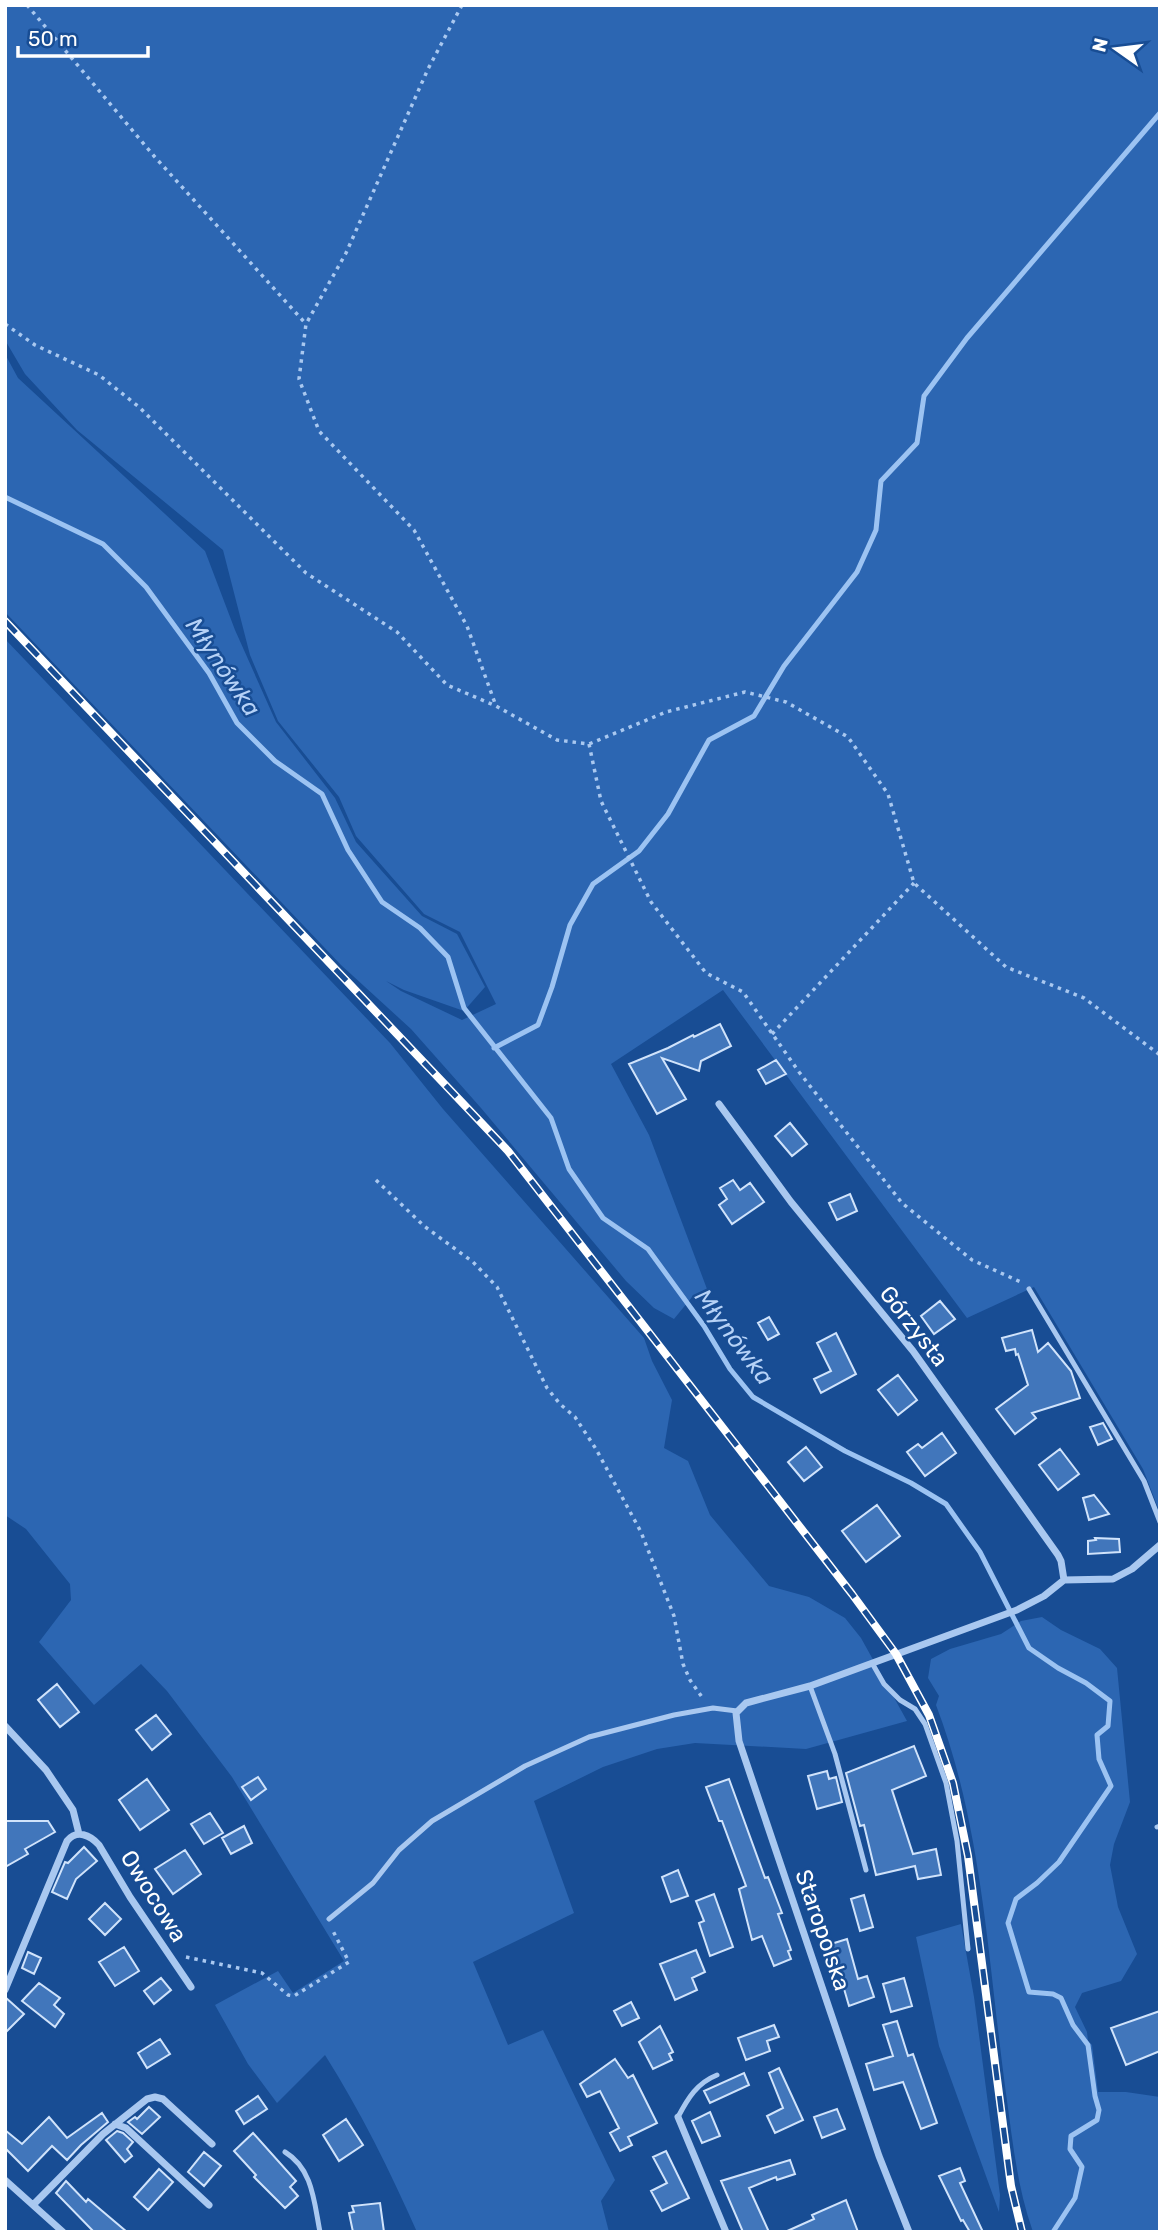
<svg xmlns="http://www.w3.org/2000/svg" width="1165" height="2237" viewBox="0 0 1165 2237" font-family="Rubik,sans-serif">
  <rect width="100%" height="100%" fill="#184d94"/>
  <path fill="#2c66b2" d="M5 5H1160V1513L1143 1469 1034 1287 967 1318 723 990 611 1064 649 1135 707 1289 692 1297 674 1319 654 1308 626 1281 481 1108 411 1029 341 965 5 612V354L18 378 205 551 235 630 276 722 335 798 356 842 422 916 457 934 485 987 464 1011 404 990 386 981 401 991 462 1020 496 1004 460 932 424 914 356 836 339 797 278 721 250 655 223 550 77 430 25 374 5 340Z
    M5 639 390 1043 443 1109 644 1338 652 1361 672 1400 664 1448 688 1461 710 1515 769 1586 809 1597 845 1618 861 1638 907 1721 806 1749 695 1743 657 1749 603 1767 534 1801 574 1913 473 1962 508 2045 543 2030 615 2180 601 2201 609 2232H417C390 2171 361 2112 325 2055L277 2103 248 2064 215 2005 278 1971 293 1993 344 1961 232 1777 167 1691 141 1664 94 1705 39 1642 71 1600 70 1584 26 1529 5 1515Z
    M1042 1617 1061 1630 1100 1649 1117 1668 1130 1802 1114 1844 1110 1865 1118 1907 1137 1954 1121 1981 1082 1993 1075 2007 1087 2032 1088 2041 1092 2045 1098 2092H1126L1160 2097V2232H1033C1016 2184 1012 2135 1005 2086 988 1959 982 1825 936 1705L939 1696 928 1678 931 1659 950 1649 1001 1634 1021 1621Z
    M961 1924 974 1997 1000 2195 999 2212 939 2046 916 1937Z"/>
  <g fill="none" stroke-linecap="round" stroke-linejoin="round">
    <path stroke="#9cc3f2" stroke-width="5" d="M5 497 103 544 146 587 209 673 237 723 275 761 322 794 348 850 382 902 420 928 448 957 464 1008 551 1118 569 1169 603 1218 648 1249 704 1326 730 1369 753 1397 845 1451 911 1483 946 1504 980 1552 1029 1648 1058 1668 1086 1683 1110 1701 1108 1726 1097 1735 1099 1759 1111 1786 1059 1862 1037 1883 1016 1899 1008 1923 1029 1992 1053 1994 1061 1998 1073 2025 1088 2045 1095 2096 1099 2110 1097 2120 1071 2136 1070 2149 1082 2167 1075 2198 1053 2232
      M494 1048 538 1025 552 987 570 925 593 884 639 851 668 814 709 740 754 716 784 666 857 572 876 530 881 481 917 443 924 396 967 338 1160 113"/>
  </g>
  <path fill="#4176bb" stroke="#d0e3fb" stroke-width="2" d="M720 1024 731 1046 701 1061 699 1071 662 1058 686 1099 657 1114 629 1064 668 1048 693 1035 694 1037Z
    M776 1060 786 1074 766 1084 758 1070Z
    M790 1123 807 1144 792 1156 775 1136Z
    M733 1180 740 1190 750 1183 764 1202 732 1224 719 1205 727 1199 720 1188Z
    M850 1194 857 1211 837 1220 829 1203Z
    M940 1301 955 1319 934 1334 921 1316Z
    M769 1317 779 1334 768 1340 758 1323Z
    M1032 1330 1038 1352 1048 1343 1071 1371 1080 1398 1032 1413 1036 1418 1015 1434 996 1409 1028 1385 1018 1354 1016 1355 1015 1349 1006 1351 1002 1338Z
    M836 1333 856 1374 821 1393 814 1379 831 1371 817 1343Z
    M898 1375 917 1400 898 1415 878 1390Z
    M1103 1423 1112 1439 1098 1445 1090 1427Z
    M942 1433 956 1453 925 1476 907 1452 918 1444 922 1448Z
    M806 1447 822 1467 804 1481 788 1462Z
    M1060 1449 1079 1474 1058 1490 1039 1465Z
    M1094 1495 1109 1514 1089 1520 1083 1498Z
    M877 1505 900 1536 866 1562 842 1531Z
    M1095 1538 1119 1539 1120 1552 1088 1554V1541L1096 1540Z
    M57 1684 79 1712 60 1727 38 1700Z
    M156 1715 171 1734 152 1750 136 1730Z
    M914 1746 926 1776 892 1790 913 1854 936 1849 941 1875 918 1879 915 1866 876 1875 864 1825 860 1826 846 1773Z
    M827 1771 829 1779 836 1777 842 1802 817 1809 808 1776Z
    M258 1777 266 1789 251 1800 242 1787Z
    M147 1779 169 1810 140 1830 119 1800Z
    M729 1779 765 1878 768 1877 782 1913 778 1914 791 1950 788 1951 791 1959 774 1966 762 1936 752 1940 739 1889 746 1886 722 1821H719L706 1787Z
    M210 1813 223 1833 204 1844 191 1824Z
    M5 1821H48L55 1832 25 1849 28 1854 5 1867Z
    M244 1826 252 1843 231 1854 222 1838Z
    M84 1847 97 1861 76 1879 67 1899 52 1892 65 1862 68 1863Z
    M185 1850 201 1874 173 1894 155 1869Z
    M678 1870 688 1896 671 1902 662 1877Z
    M714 1894 733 1947 710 1956 699 1923 704 1921 696 1901Z
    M864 1895 873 1927 860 1931 851 1899Z
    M105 1903 121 1919 105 1935 89 1919Z
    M847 1939 858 1979 867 1976 874 1997 849 2006 831 1944Z
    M124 1947 139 1971 115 1986 99 1962Z
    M696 1950 705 1972 692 1978 697 1990 675 2000 660 1964Z
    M28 1952 41 1958 34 1974 22 1968Z
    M161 1978 171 1990 154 2004 144 1991Z
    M904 1978 912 2006 891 2012 883 1984Z
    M39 1983 60 1998 54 2005 64 2014 55 2027 22 2001Z
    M5 1997 24 2014 5 2033Z
    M631 2002 639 2018 622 2026 614 2011Z
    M1160 2011V2051L1126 2065 1111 2028Z
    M897 2021 908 2056 913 2054 937 2123 921 2129 903 2082 874 2090 866 2064 893 2056 883 2025Z
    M774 2025 779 2037 767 2041 770 2051 746 2060 738 2038Z
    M660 2026 673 2052 669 2054 672 2060 653 2069 639 2042Z
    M160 2039 170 2054 147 2068 138 2053Z
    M615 2059 628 2078 633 2075 657 2123 628 2137 632 2145 620 2151 610 2133 619 2128 600 2091 587 2097 580 2084Z
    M779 2068 803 2120 775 2133 767 2116 783 2108 769 2073Z
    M744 2073 749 2085 710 2103 704 2091Z
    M258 2096 267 2109 244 2124 236 2111Z
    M149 2107 160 2117 142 2134 128 2122 135 2117 137 2119Z
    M837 2109 845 2129 822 2138 814 2117Z
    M710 2112 720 2136 702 2143 692 2121Z
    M102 2113 108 2122 81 2145 67 2160 52 2146 28 2171 5 2148V2130L22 2144 49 2117 67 2138Z
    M346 2119 363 2145 339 2161 323 2135Z
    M117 2131 123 2133 133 2142 127 2149 132 2156 125 2162 106 2140Z
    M253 2133 296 2181 290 2187 298 2196 285 2208 254 2177 256 2175 234 2151Z
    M666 2151 689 2198 662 2211 651 2191 667 2183 653 2157Z
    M204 2152 221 2166 204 2186 188 2172Z
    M790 2160 795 2174 777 2180 776 2177 749 2188 769 2232H743L721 2181Z
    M960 2168 965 2181 960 2183 983 2232H970L963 2220 961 2221 939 2176Z
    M159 2169 173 2182 148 2210 134 2197Z
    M66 2181 86 2202 88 2199 127 2232H94L56 2193Z
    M846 2200 858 2232H785L814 2219 812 2215Z
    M380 2203 384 2232H353L349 2213 354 2212 352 2206Z"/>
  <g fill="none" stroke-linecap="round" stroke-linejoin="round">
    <path stroke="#a9c8f0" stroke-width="3.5" stroke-dasharray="3.5 5" stroke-linecap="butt" d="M27 5 154 156 306 324
      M462 5 428 69 346 253 306 324 299 379 319 431 414 530 467 626 496 706 557 740 589 744 666 712 745 692 786 702 848 737 888 794 914 883 1006 967 1084 998 1160 1055
      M5 324 35 345 99 375 139 407 306 573 397 632 447 685 496 706
      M589 744 601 801 651 902 706 973 743 992 799 1072 902 1203 972 1260 1023 1283
      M772 1034 914 883
      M376 1180 424 1226 473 1262 497 1287 547 1388 560 1404 575 1417 596 1449 641 1532 674 1616 683 1664 690 1680 704 1700
      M186 1957 262 1973 288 1995 294 1996 349 1962 332 1929"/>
    <path stroke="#a9c8f0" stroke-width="5" d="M1029 1289 1144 1481 1160 1522
      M872 1663 884 1684 900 1700 915 1709 925 1724 946 1783 957 1841 968 1949
      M810 1686 835 1754 866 1870
      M1157 1827 1160 1826
      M329 1919 373 1883 399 1850 432 1821 525 1766 589 1737 674 1715 713 1708 737 1711
      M678 2117C688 2098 697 2083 717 2075
      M285 2152C313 2169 314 2202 320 2232"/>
    <path stroke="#a9c8f0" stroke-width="7" d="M719 1104 791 1202 913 1351 1058 1555 1061 1561 1064 1580
      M5 1726 46 1770 73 1810 79 1834
      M5 1990 67 1841C77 1829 90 1835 99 1845L130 1897 191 1987
      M678 2117 726 2232
      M115 2124 126 2128 209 2205
      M5 2180 63 2232
      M33 2205 103 2134 147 2099 155 2097 163 2099 212 2144
      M909 2232 879 2156 739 1741 736 1713 746 1703 810 1686 1017 1610 1044 1596 1064 1580 1113 1579 1132 1569 1160 1545"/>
    <defs>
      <path id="rail" d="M5 621 508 1151 852 1594 896 1654 929 1715 953 1783 968 1856 1011 2186 1022 2232"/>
    </defs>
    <use href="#rail" stroke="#fff" stroke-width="8"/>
    <use href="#rail" stroke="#184d94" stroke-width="5" stroke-dasharray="16" stroke-linecap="butt"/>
  </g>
  <g text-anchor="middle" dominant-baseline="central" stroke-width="5" stroke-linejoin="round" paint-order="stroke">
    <g font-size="23" fill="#fff" stroke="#184d94">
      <text transform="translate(914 1326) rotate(52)">Górzysta</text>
      <text transform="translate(154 1896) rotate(58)">Owocowa</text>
      <text transform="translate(823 1930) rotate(71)">Staropolska</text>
    </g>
    <g font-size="24" font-style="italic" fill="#b6d2f7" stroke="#184d94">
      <text transform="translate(223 667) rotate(56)">Młynówka</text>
      <text transform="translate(734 1337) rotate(53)">Młynówka</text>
    </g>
  </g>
  <rect width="1165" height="2237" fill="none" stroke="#ffffff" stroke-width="14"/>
  <g transform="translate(1116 49) rotate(284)" stroke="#184d94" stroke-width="5" paint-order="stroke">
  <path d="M0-5L12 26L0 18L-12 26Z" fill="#ffffff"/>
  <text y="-10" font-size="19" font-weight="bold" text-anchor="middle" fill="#ffffff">N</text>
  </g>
  <path d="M18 46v10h130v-10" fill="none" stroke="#ffffff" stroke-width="3.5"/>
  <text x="28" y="46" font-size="21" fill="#ffffff" stroke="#184d94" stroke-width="5" paint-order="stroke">50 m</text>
</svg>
